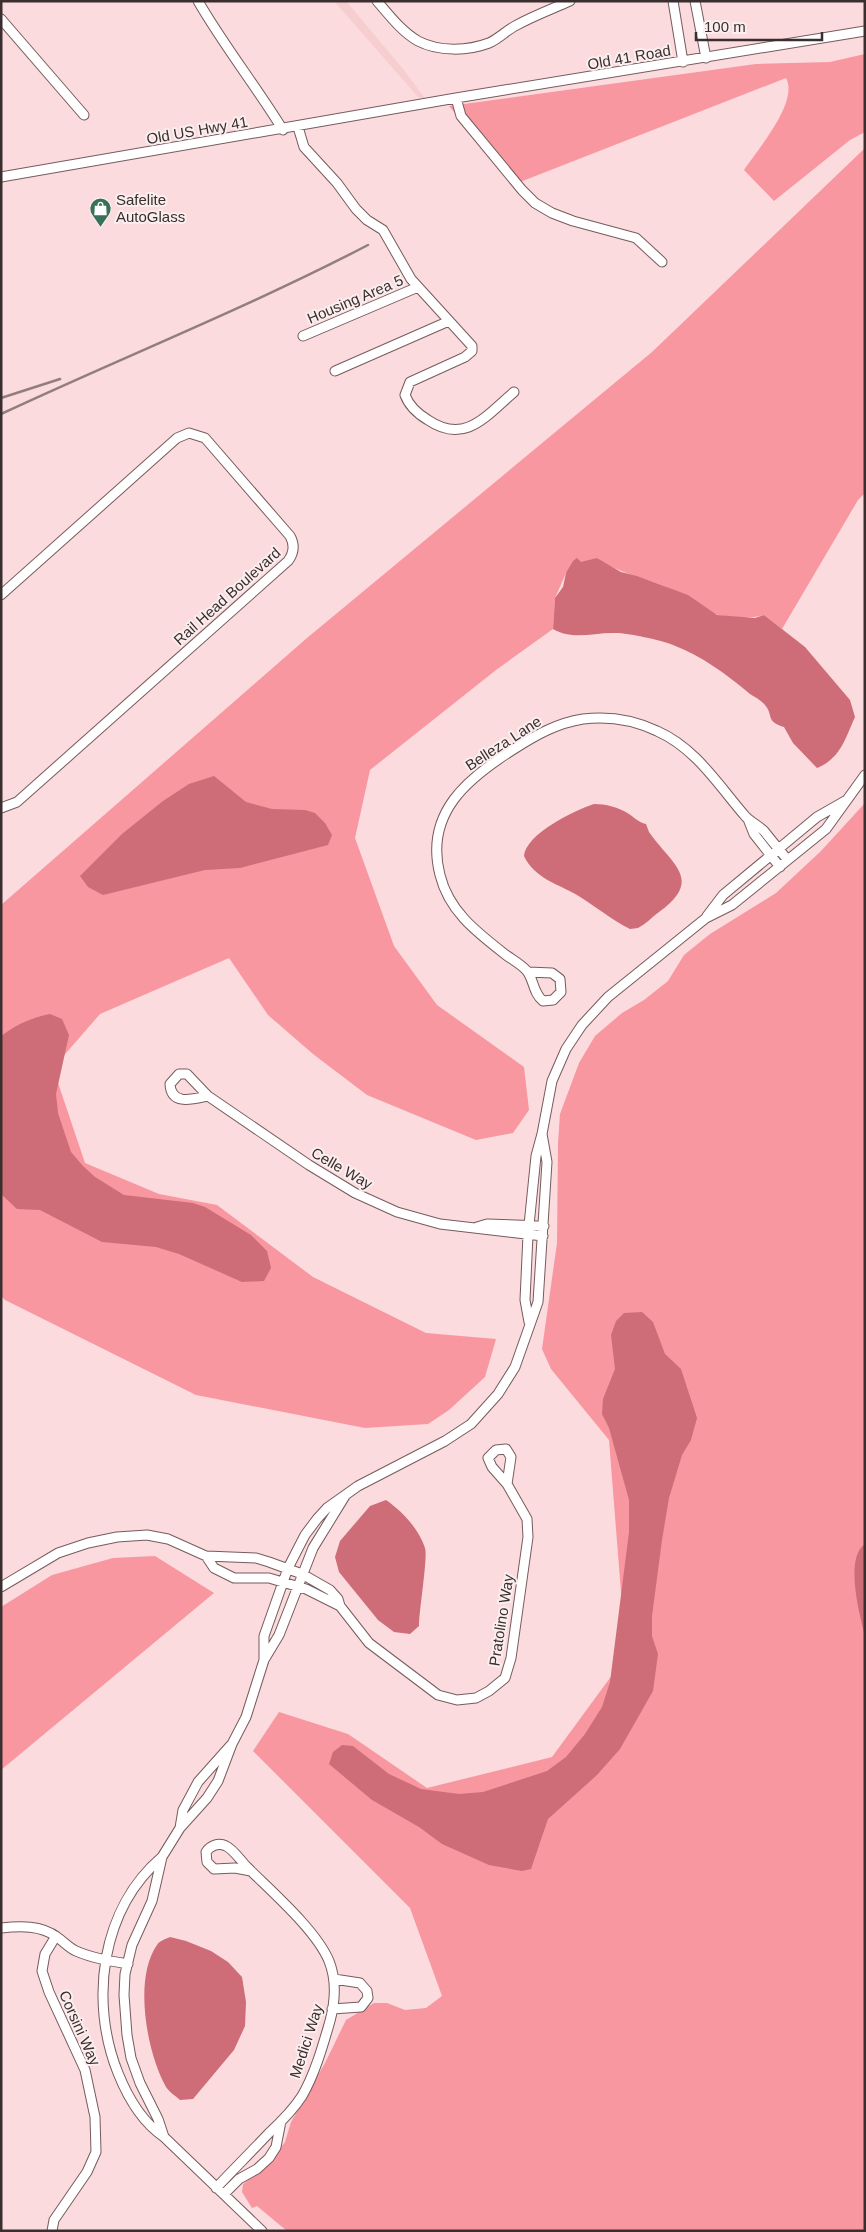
<svg xmlns="http://www.w3.org/2000/svg" width="866" height="2232" viewBox="0 0 866 2232" font-family="Arial,sans-serif">
  <rect width="100%" height="100%" fill="#fbdbdd"/>
  <path fill="#f6ced0" d="M334 1H346L403 69 425 98H419Z"/>
  <path fill="#f897a0" d="M865 54V132L850 140 774 201 744 170C758 149 799 102 786 78L520 182 496 162 449 106 756 64 830 62Z
    M865 148V493L858 500 782 629 764 615C750 619 732 618 718 615 703 612 688 597 674 591 648 577 623 576 597 558L566 573 555 598 553 629 496 670 370 770 355 838 394 946 437 1005 524 1067 529 1110 513 1133 476 1140 367 1095 313 1054 268 1015 229 958 100 1014 53 1068 85 1163 159 1194 217 1205 313 1277 426 1333 496 1339 485 1377 449 1410 428 1424 365 1428 196 1395 5 1300 1 1296V905L307 638 652 352Z
    M865 803V2231H287L257 2206 252 2208 242 2192 243 2184 269 2163 285 2142 291 2122 325 2063 346 2020 374 2003H387L405 2010 426 2008 442 1996 410 1908 253 1751 279 1712 348 1734 427 1788 552 1757 626 1656 609 1440 551 1369 542 1349 557 1243 558 1143 560 1114 579 1063 595 1036 622 1013 644 1000 668 981 684 955 710 934 776 893 821 851Z
    M155 1556 214 1593 1 1770V1607L52 1575 113 1558Z"/>
  <path fill="#ce6c77" d="M577 558 581 562 597 558 621 572 637 576 688 595 717 615 755 618 764 615 805 647 850 700 855 717C845 739 841 758 817 768L793 743 784 727C765 721 774 716 765 705 762 701 755 697 750 694 726 674 702 656 673 645 661 640 628 633 616 633 594 632 574 641 553 629L555 598 563 587 566 573 573 561Z
    M214 776 246 802 272 809 305 810 315 813 325 823 332 835 328 845 240 868 205 870 103 895 88 887 80 876 122 834 163 801 189 784Z
    M594 804C606 804 618 807 629 814 635 818 638 822 646 824L649 832C672 865 704 879 659 912 652 917 646 924 638 928L630 929C612 920 595 906 577 895 558 884 534 878 524 856 526 834 573 811 594 804Z
    M50 1014 62 1019 69 1035 56 1094 58 1113 71 1152 83 1166 95 1177 124 1195 193 1203 205 1207 251 1235 267 1251 271 1268 264 1281 242 1282 179 1254 156 1247 102 1242 40 1210 17 1209 1 1194V1036C17 1024 31 1018 50 1014Z
    M642 1312 653 1322 665 1354 681 1369 697 1418 691 1440 682 1455 669 1498 662 1540 652 1616V1636L658 1654 653 1691 620 1749 597 1775 548 1819 531 1869 522 1871 489 1865 442 1844 419 1827 372 1800 329 1764 333 1752 342 1745 353 1746 389 1774 421 1789 459 1794 483 1792 547 1771 566 1757 585 1734 602 1707 610 1682 629 1532V1500L609 1428 602 1414 603 1399 615 1369 611 1335 616 1321 624 1313Z
    M386 1500C402 1511 419 1529 425 1548 428 1557 419 1611 419 1626L410 1634 394 1632 378 1620 339 1572 335 1557 340 1541 370 1506Z
    M865 1544V1636C860 1616 844 1558 865 1544Z
    M170 1937 186 1941 211 1951 228 1962 242 1977 246 2002 245 2026 234 2050 193 2099 180 2100C176 2096 169 2092 166 2087 147 2053 133 1979 157 1945 159 1941 166 1939 170 1937Z"/>
  <g fill="none" stroke-linecap="round" stroke-linejoin="round">
    <defs>
      <path id="minor" d="M198 1C224 46 256 86 283 130
        M377 1C389 15 402 32 418 41 439 52 468 51 489 43 498 39 506 31 515 26 533 16 552 9 570 1
        M673 1 683 62
        M695 1 706 58
        M1 19 84 115
        M456 98 461 116 522 190 535 203 552 213 573 221 636 238 662 262
        M298 127 304 147 337 183 356 209 367 220 383 230 411 279 472 346V351L465 357 410 382 405 395C409 406 418 414 428 420 465 445 486 416 514 392
        M1 177 456 98 865 31
        M303 336 418 287
        M335 371 449 321
        M1 595 177 438 189 433 205 438 290 536C295 545 294 553 288 561L17 802 1 808
        M748 819 754 834 780 867
        M707 916 723 895 817 817 845 801
        M528 972 552 973 560 979 561 992 553 1000 543 1001C533 993 534 980 527 971 522 965 513 960 506 955 478 933 449 912 440 875 424 813 468 778 514 749 536 735 557 723 583 719 608 716 634 720 657 731 696 748 719 786 746 817 751 822 759 826 764 831 772 841 780 851 788 860
        M208 1096C193 1099 171 1106 170 1084L179 1074H187L208 1096 309 1165 355 1193 397 1212 440 1224 543 1236
        M477 1227 487 1224 544 1226
        M529 1322 525 1300 528 1235 536 1156 542 1134 552 1081 566 1049 582 1025 608 997 706 918 732 905 826 829 865 775
        M345 1496 313 1548 279 1635 264 1660V1636L288 1568 305 1535 317 1519 327 1508 358 1486 445 1441 471 1424 498 1394 515 1367 538 1302 547 1162 542 1134
        M206 1556 214 1568 234 1578H269L306 1589 340 1606
        M1 1587 58 1553 88 1543 117 1537 147 1535 168 1539 206 1556 256 1558 269 1562 302 1574 330 1590 338 1599 340 1606 369 1643 438 1695 457 1700 476 1698 489 1691 505 1678 511 1658 528 1537 527 1519 507 1484 511 1457 506 1449 496 1450 488 1458 492 1467 507 1484
        M180 1828 183 1810 198 1782 231 1745
        M162 1857C101 1909 89 2001 118 2073 128 2098 142 2122 164 2137L262 2231
        M1 1928C20 1926 41 1925 57 1937 63 1941 69 1948 76 1951 92 1958 110 1961 128 1964
        M332 2009 361 2007 368 1998 367 1991 360 1983 334 1979
        M164 2137 158 2119 140 2083 131 2058 127 2035 124 1995 125 1974 132 1945 152 1901 162 1857 180 1828 207 1798 218 1781 232 1744 246 1717 264 1660
        M216 2188C234 2169 252 2151 269 2133 281 2122 293 2110 302 2096 315 2074 323 2045 330 2021 335 2002 337 1981 329 1961 316 1930 272 1892 247 1867 241 1861 233 1849 226 1846 218 1842 210 1846 206 1852L207 1862 214 1869 235 1868 251 1871
        M224 2194 239 2179 257 2169 269 2158 276 2147 281 2121
        M52 2231 54 2220 87 2172 96 2152 95 2117 85 2070 49 1992 42 1971 45 1954 56 1936"/>
    </defs>
    <use href="#minor" stroke="#765b5d" stroke-width="11"/>
    <use href="#minor" stroke="#fff" stroke-width="9"/>
    <path stroke="#937e7e" stroke-width="2.5" d="M1 398 60 379
      M1 414C123 357 249 307 368 245"/>
  </g>
  <defs>
    <symbol id="shop-pin" viewBox="-11 -11 22 30"><path d="M0 17L-7.5 6A9.5 9.5 0 1 1 7.5 6Z" fill="#387058" stroke="#fbeeef"/><path d="M-5-2.5h2.3a2.7 3.5 0 0 1 5.4 0H5L5.5 6h-11ZM-1.5-2.5h3a1.5 2.3 0 0 0-3 0Z" fill="#fff"/></symbol>
  </defs>
  <g fill-rule="evenodd">
    <use href="#shop-pin" x="88" y="196" width="25" height="34"/>
  </g>
  <g text-anchor="middle" dominant-baseline="central" stroke-width="4" stroke-linejoin="round" paint-order="stroke">
    <g font-size="15" fill="#3a2e2e" stroke="#fbeeef">
      <text transform="translate(629 57) rotate(-10)">Old 41 Road</text>
      <text transform="translate(197 130) rotate(-10)">Old US Hwy 41</text>
      <text transform="translate(355 299) rotate(-23)">Housing Area 5</text>
      <text transform="translate(227 596) rotate(-42)">Rail Head Boulevard</text>
      <text transform="translate(503 743) rotate(-33)">Belleza Lane</text>
      <text transform="translate(342 1168) rotate(30)">Celle Way</text>
      <text transform="translate(501 1620) rotate(-81)">Pratolino Way</text>
      <text transform="translate(80 2028) rotate(66)">Corsini Way</text>
      <text transform="translate(306 2041) rotate(-72)">Medici Way</text>
    </g>
    <g font-size="15" fill="#3a2e2e" stroke="#fbeeef" text-anchor="start">
      <text x="116" y="199">Safelite<tspan x="116" dy="17">AutoGlass</tspan></text>
    </g>
  </g>
  <rect width="866" height="2232" fill="none" stroke="#3a2e2e" stroke-width="5"/>
  <path d="M696 32v8h126v-8" fill="none" stroke="#3a2e2e" stroke-width="2.5"/>
  <text x="704" y="32" font-size="15" fill="#3a2e2e" stroke="#fbeeef" stroke-width="4" paint-order="stroke">100 m</text>
</svg>
